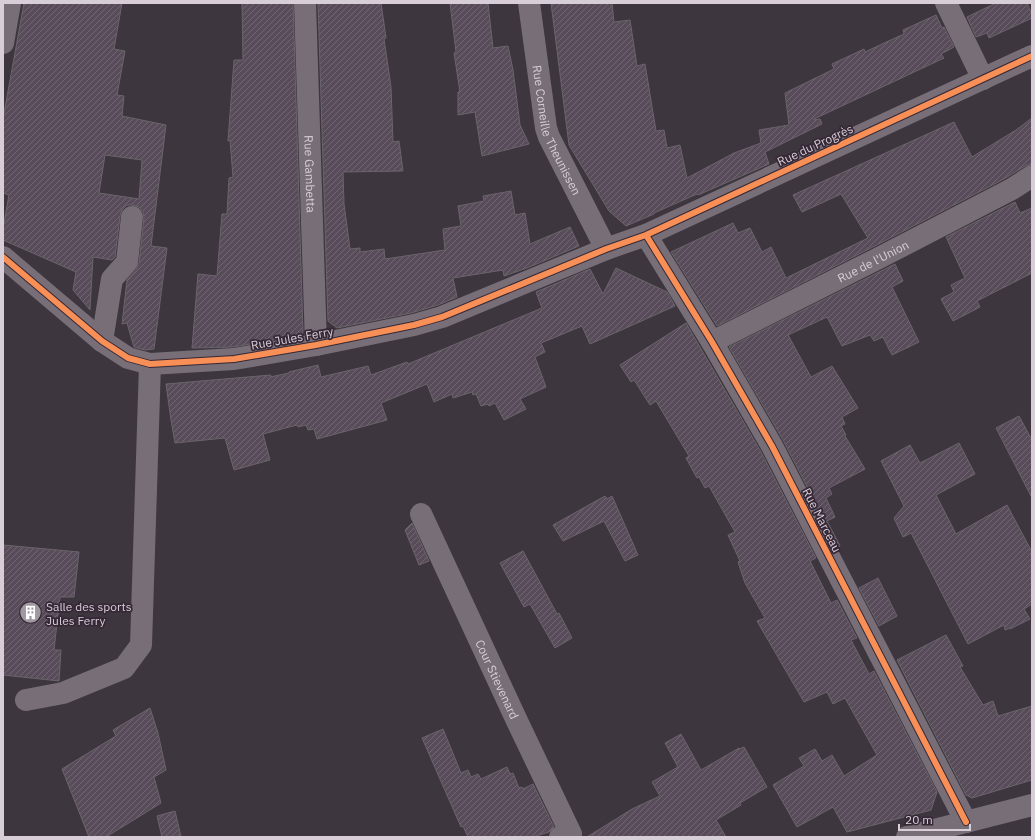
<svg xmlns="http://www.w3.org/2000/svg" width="1035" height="840" viewBox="0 0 1035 840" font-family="'IBM Plex Sans',sans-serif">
  <defs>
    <pattern id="building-hatch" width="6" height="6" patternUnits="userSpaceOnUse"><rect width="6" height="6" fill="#594c5a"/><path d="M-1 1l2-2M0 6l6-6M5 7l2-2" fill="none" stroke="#706571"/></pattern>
  </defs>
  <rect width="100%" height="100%" fill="#3d363e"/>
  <path fill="url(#building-hatch)" stroke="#6a646b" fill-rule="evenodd" d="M24 3H122L114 49 125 51 117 95 124 96 122 116 166 125 151 246 167 248 154 349 145 350 134 347 127 323 122 324 127 280 136 270 139 263 144 218 143 212 139 207 133 205H127L122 210 120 216 115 257 112 260 93 257 90 310 73 290 76 272 3 240V228L9 195 3 193V119ZM105 155 142 160 139 199 99 193Z
    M242 3H293L303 332 301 335 233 347 192 348 198 274 217 276 222 214H227L229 178 233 177 230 140 228 141 234 60H243Z
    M318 3H381L386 38 384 39 391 87 393 142 399 141 403 171 343 172 344 204 350 249 360 248V252L384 249 385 259 445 250 443 229 461 226 458 206 484 201 483 196 511 191 515 215 525 213 530 244 570 227 579 246 527 268 504 276 503 270 453 278 457 297 438 305 411 313 337 328 328 321Z
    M450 3H488L493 48 508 46 513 70 520 125 529 144 482 156 475 112 458 115V92H460L454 53 456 52Z
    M551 3H612L614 22 630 20 637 66 645 64 656 131 664 130 667 148 680 145 687 178 734 153 761 143 759 130 789 125 785 93 834 69 832 64 864 49 865 52 882 44 904 34 903 30 936 15 942 28 944 27 954 47 941 54 944 58 814 119V120L820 119 822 124 765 152 769 164 698 195 697 194 654 213V214L626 226 609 211 569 145Z
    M996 3H1027L1032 14V18L989 38 987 33 976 37 967 17Z
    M1032 118V164L1025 166 1004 179 867 250 717 326 671 252 733 223 738 233 750 228 762 252 771 247 786 278 868 238 841 194 802 212 793 195 954 122 972 157 1016 130Z
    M1015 202 1020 213 1032 208V273L977 301 980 307 953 321 941 299 954 292 951 285 965 278 946 237Z
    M895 264 903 281 892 287 919 342 892 355 883 337 874 341 870 335 842 346 827 317 788 335 811 377 832 366 858 408 842 417 845 424 841 426 846 435 845 436 865 469 829 488 832 494 826 498 835 517 827 521 840 546 838 547 783 440 729 347Z
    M616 268 667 292 675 306 590 344 582 326 541 343 545 352 535 357 546 387 520 399 526 409 504 420 495 403 489 406 488 404 481 406 476 394 473 395 472 392 453 398 452 394 434 402 427 384 381 403 387 420 317 439 314 429 308 430 306 425 298 427 297 425 263 434 270 460 234 470 225 438 175 443 171 420 166 384 271 375 270 377 289 373V372L318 365 321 377 368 366 371 375 407 362 408 364 542 308 536 292 590 269 603 294Z
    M686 323 761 452 816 558 810 561 831 603 837 600 857 638 851 640 869 674 874 671 937 792 931 810 847 832 833 807 797 827 773 785 804 766 799 758 815 749 822 761 832 755 844 776 877 755 845 698 833 704 827 692 804 702 757 621 765 618 745 583 738 562 740 561 728 535 735 532 709 486 705 488 699 477 697 478 686 458 689 456 656 401 650 405 634 380 631 382 620 365Z
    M1019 416 1032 440V498L996 428Z
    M959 443 975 474 936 495 956 534 1007 505 1032 552V604L1024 609 1030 619 1010 629V628L1005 630 1004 625 968 644 911 533 903 537 894 518 904 506 881 461 910 445 920 463Z
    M605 496 607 499 612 496 638 555 625 561 604 521 563 541 553 525Z
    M412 523 429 561 419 565 405 530Z
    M3 545 79 552 74 597H60L54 650H61L59 681 3 675Z
    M523 551 557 614 559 613 572 638 555 648 530 604 524 607 500 563Z
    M878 578 897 616 879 626 859 588Z
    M946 635 963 666 960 667 983 705 993 701 998 716 1032 706V780L972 798 966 795 897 660Z
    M150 708 158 733 166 770 154 777 161 803 106 837H89L62 769 116 736 113 730Z
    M443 729 461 773 468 770 471 777 478 774 481 779 507 767 510 774 513 773 519 788 522 787 523 789 533 784 554 827 549 832 533 837H468L463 826 461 827 422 738Z
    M681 734 701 770 739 748V749L744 747 767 787 740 803 741 805 716 820 726 837H587L632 809 660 796 652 782 678 767 665 743Z
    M175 811 181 837H162L157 816Z"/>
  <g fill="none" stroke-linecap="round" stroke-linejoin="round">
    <g stroke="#776e77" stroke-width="22">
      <path id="s1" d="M305 3 316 345"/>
      <path id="s2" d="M529 3 546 128 549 137 606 249"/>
      <path d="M946 3 983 79"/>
      <path d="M3 43 10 3"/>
      <path d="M646 235 712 342 772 446 966 822"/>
      <path d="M3 257 102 341 128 358 150 364 234 359 316 345 414 325 442 317 606 249 646 235 1032 56"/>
      <path d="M102 341 112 279 127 262 132 217"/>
      <path id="s3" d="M712 342 873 261 1012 189 1032 176"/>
      <path id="s4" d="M421 514 517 721 571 834 560 837"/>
      <path d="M26 700 63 693 124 668 141 645 150 364"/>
      <path d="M907 837 1032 805"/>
    </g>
    <defs>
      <path id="cycleway" d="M646 235 712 342 772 446 966 822
        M3 257 102 341 128 358 150 364 234 359 316 345 414 325 442 317 606 249 646 235 1032 56"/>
    </defs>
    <use href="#cycleway" stroke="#362836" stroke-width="8"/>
    <use href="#cycleway" stroke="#f78f57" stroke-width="6"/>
  </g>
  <defs>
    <symbol id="building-disc" viewBox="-11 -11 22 22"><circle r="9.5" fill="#a199a1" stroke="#362836"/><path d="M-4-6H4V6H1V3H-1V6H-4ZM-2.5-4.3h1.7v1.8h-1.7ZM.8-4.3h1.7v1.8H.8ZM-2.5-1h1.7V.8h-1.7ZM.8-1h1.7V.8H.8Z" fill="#fff"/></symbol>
  </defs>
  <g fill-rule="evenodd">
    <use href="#building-disc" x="18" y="600" width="25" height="25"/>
  </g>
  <g text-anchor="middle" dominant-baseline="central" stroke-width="3.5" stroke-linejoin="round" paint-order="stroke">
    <g font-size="12" fill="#d7ced7" stroke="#362836">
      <text stroke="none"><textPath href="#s2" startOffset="131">Rue Corneille Theunissen</textPath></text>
      <text transform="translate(815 145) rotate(-25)">Rue du Progrès</text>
      <text stroke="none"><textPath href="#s1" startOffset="171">Rue Gambetta</textPath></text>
      <text stroke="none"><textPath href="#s3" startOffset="180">Rue de l'Union</textPath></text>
      <text transform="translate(292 338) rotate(-10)">Rue Jules Ferry</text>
      <text transform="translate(822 520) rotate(63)">Rue Marceau</text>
      <text stroke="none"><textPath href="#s4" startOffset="182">Cour Stievenard</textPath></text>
    </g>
    <g font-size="12" fill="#d7ced7" stroke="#362836" text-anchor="start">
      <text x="46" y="606">Salle des sports<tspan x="46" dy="14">Jules Ferry</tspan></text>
    </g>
  </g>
  <rect width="1035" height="840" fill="none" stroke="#d7ced7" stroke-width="8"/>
  <path d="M899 824v6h71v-6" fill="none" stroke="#d7ced7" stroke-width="2"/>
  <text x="905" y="824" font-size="12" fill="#d7ced7" stroke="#362836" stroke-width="3" paint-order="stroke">20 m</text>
</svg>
